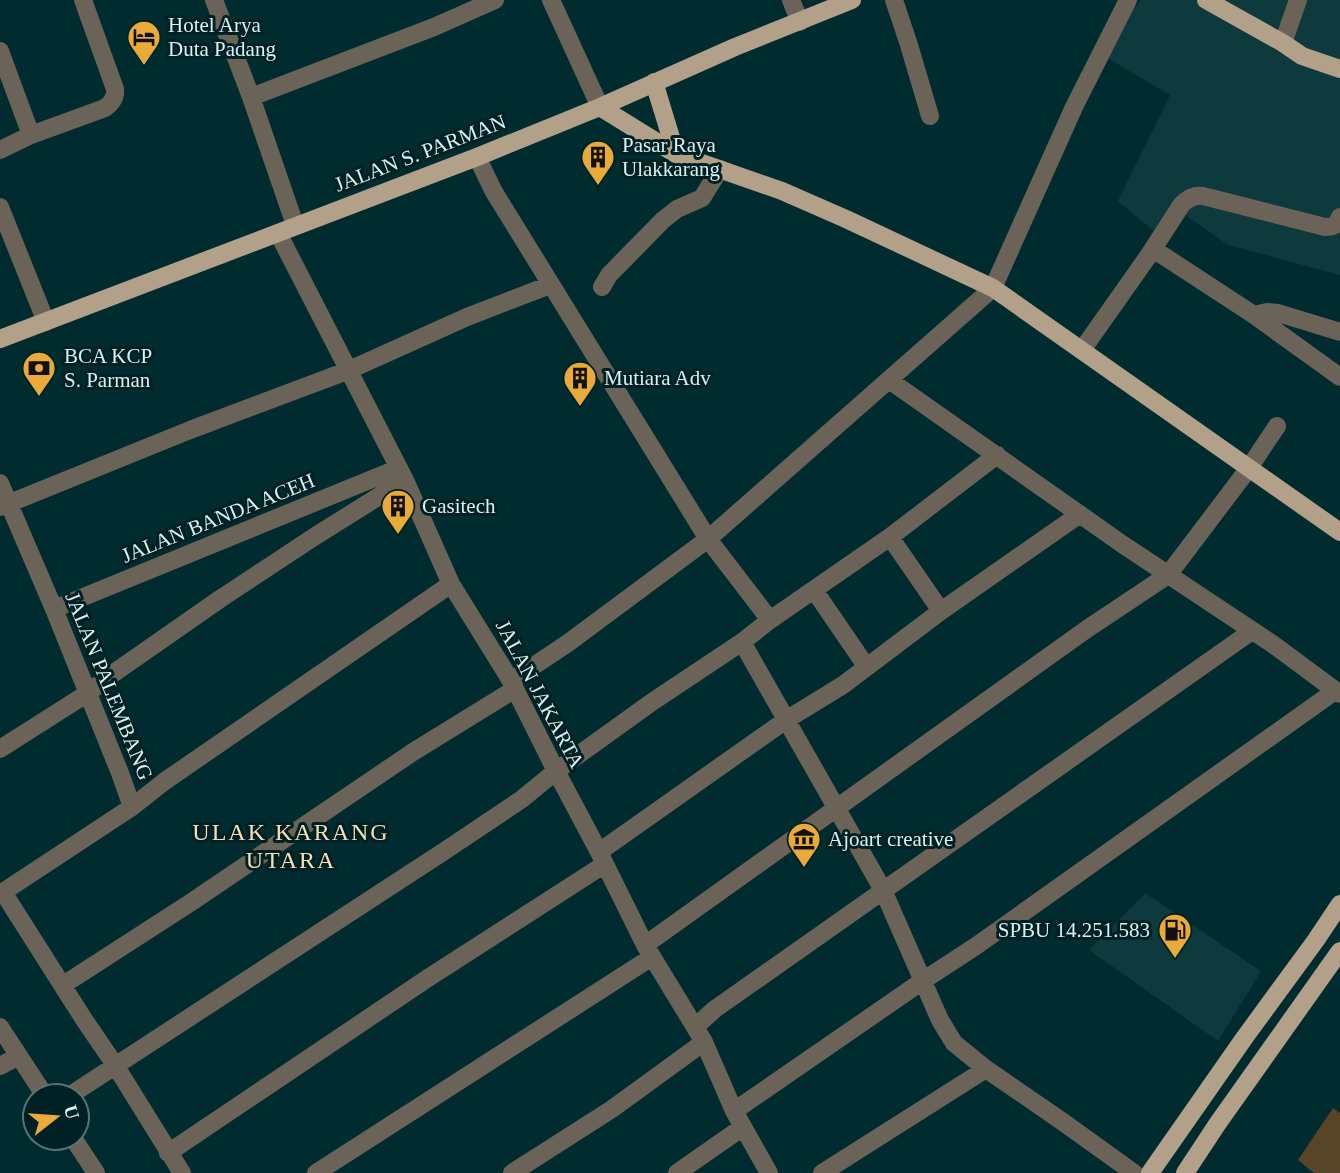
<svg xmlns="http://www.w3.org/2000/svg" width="1340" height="1173" viewBox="0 0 1340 1173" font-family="Georgia,serif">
  <rect width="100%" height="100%" fill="#002c2f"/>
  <path fill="#0e3a3d" d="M1141 0H1340V275L1228 245 1177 209 1163 239 1118 201 1170 95 1099 53Z
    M1145 893 1261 971 1218 1041 1089 950Z"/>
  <path fill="#584527" d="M1333 1108 1340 1113V1173H1314L1298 1160Z"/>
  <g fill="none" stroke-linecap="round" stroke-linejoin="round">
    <path stroke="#6b6357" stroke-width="18" d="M214 0 251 97 295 225
      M551 0 600 107
      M791 0 800 22
      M894 0 909 45 930 116
      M1283 43 1298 0
      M0 51 31 135
      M251 97 434 27 495 0
      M0 150 31 135 105 108C112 103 116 97 115 89L83 0
      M477 157 494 192 708 539 770 620
      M0 207 46 322
      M278 233 405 480 451 584 511 681 556 771 599 852 645 945 704 1042 734 1111 769 1173
      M1153 249 1254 315 1340 377
      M602 287 609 275 663 220 677 209 702 198 720 169
      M1254 315 1267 312 1278 313 1340 332
      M1082 350 1149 255 1182 204C1189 198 1194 195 1203 196L1325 227C1334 227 1337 225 1340 217
      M889 380 1122 544 1274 645 1340 694
      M0 483 54 609 120 773 132 807 3 892 85 1021 115 1065 182 1173
      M0 507 190 430 347 371 467 317 550 285
      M890 537 941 611
      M814 590 866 666
      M54 609 399 468
      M742 642 883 890 940 1020 954 1043 986 1069 1063 1122 1134 1173
      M511 681 568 643 708 539 993 288 1074 107 1128 0
      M0 749 88 693 111 675 220 599 317 535 405 480
      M132 807 165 781 451 584
      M599 852 786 720 843 685 941 611 1080 514
      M645 945 1087 629 1168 575 1249 468 1277 426
      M63 985 190 903 413 752 515 689
      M0 1027 45 1096
      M695 1027 715 1009 1252 631
      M0 1066 19 1056
      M69 1096 443 852 522 799 556 771 652 702 742 642 770 620 890 537 997 455
      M734 1111 924 980 976 946 1335 691
      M73 1138 96 1173
      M168 1153 428 978 605 864
      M316 1173 652 957
      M512 1173 612 1109 704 1042
      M677 1173 743 1127
      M822 1173 986 1069"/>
    <path stroke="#b2a088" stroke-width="18" d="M1206 0 1283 43 1302 56 1340 69
      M654 82 676 154
      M600 107 676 154 782 191 846 219 993 288 1340 532
      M0 339 477 157 600 107 735 47 852 0
      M1150 1173 1245 1037 1316 940 1340 904
      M1185 1173 1218 1123 1340 951"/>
  </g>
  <defs>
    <symbol id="hotel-pin" viewBox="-11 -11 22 30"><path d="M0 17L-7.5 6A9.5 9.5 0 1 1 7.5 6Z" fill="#eaaa39" stroke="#002123"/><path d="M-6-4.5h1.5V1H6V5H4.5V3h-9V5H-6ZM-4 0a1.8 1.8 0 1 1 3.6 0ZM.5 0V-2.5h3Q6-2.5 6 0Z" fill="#111"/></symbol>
    <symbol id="building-pin" viewBox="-11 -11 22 30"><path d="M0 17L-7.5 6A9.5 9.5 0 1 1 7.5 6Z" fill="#eaaa39" stroke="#002123"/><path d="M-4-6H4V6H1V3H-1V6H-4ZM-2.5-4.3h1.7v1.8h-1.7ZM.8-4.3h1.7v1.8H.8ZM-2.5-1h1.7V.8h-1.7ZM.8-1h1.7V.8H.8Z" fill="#111"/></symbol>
    <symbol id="bank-pin" viewBox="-11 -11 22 30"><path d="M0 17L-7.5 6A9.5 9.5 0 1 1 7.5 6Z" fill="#eaaa39" stroke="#002123"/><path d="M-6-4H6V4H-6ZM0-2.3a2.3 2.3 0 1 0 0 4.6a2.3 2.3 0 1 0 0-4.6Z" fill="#111"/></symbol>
    <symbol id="museum-pin" viewBox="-11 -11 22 30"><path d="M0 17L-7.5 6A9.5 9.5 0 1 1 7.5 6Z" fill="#eaaa39" stroke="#002123"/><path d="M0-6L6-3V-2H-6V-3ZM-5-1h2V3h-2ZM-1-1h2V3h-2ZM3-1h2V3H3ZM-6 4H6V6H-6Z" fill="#111"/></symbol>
    <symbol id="fuel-pin" viewBox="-11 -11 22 30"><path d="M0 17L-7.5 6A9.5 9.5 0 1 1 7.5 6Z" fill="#eaaa39" stroke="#002123"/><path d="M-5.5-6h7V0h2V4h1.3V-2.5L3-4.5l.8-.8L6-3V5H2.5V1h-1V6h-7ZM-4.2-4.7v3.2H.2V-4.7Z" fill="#111"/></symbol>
  </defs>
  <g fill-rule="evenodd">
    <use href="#hotel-pin" x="125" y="18" width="38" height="52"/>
    <use href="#building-pin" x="579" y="138" width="38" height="52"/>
    <use href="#bank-pin" x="20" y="349" width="38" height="52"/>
    <use href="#building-pin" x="561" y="359" width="38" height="52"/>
    <use href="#building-pin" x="379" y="487" width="38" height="52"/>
    <use href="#museum-pin" x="785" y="820" width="38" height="52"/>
    <use href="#fuel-pin" x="1156" y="911" width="38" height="52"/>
  </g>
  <g text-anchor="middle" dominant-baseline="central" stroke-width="6" stroke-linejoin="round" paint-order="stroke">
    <g font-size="21" fill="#d9eff1" stroke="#002123" text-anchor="start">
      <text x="168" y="25">Hotel Arya<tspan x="168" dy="24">Duta Padang</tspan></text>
      <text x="622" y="145">Pasar Raya<tspan x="622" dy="24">Ulakkarang</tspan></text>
      <text x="64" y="356">BCA KCP<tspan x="64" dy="24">S. Parman</tspan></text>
      <text x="604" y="378">Mutiara Adv</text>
      <text x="422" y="506">Gasitech</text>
      <text x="828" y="839">Ajoart creative</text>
      <text x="1150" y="930" text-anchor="end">SPBU 14.251.583</text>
    </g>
    <g font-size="21" fill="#d9eff1" stroke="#002123">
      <text transform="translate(420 153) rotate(-21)">JALAN S. PARMAN</text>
      <text transform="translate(218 518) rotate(-22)">JALAN BANDA ACEH</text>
      <text transform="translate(109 686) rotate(68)">JALAN PALEMBANG</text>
      <text transform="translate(540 694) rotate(62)">JALAN JAKARTA</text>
    </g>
    <g font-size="24" letter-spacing="2" fill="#f8ddb6" stroke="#002123">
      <text x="291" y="832">ULAK KARANG<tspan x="291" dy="28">UTARA</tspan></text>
    </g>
  </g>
  <g transform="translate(56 1117) rotate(73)"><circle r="33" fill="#002123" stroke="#577375" stroke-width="2"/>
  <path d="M0-5L12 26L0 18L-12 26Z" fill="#eaaa39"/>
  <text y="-10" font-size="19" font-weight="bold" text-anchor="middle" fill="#d9eff1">U</text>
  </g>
</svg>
